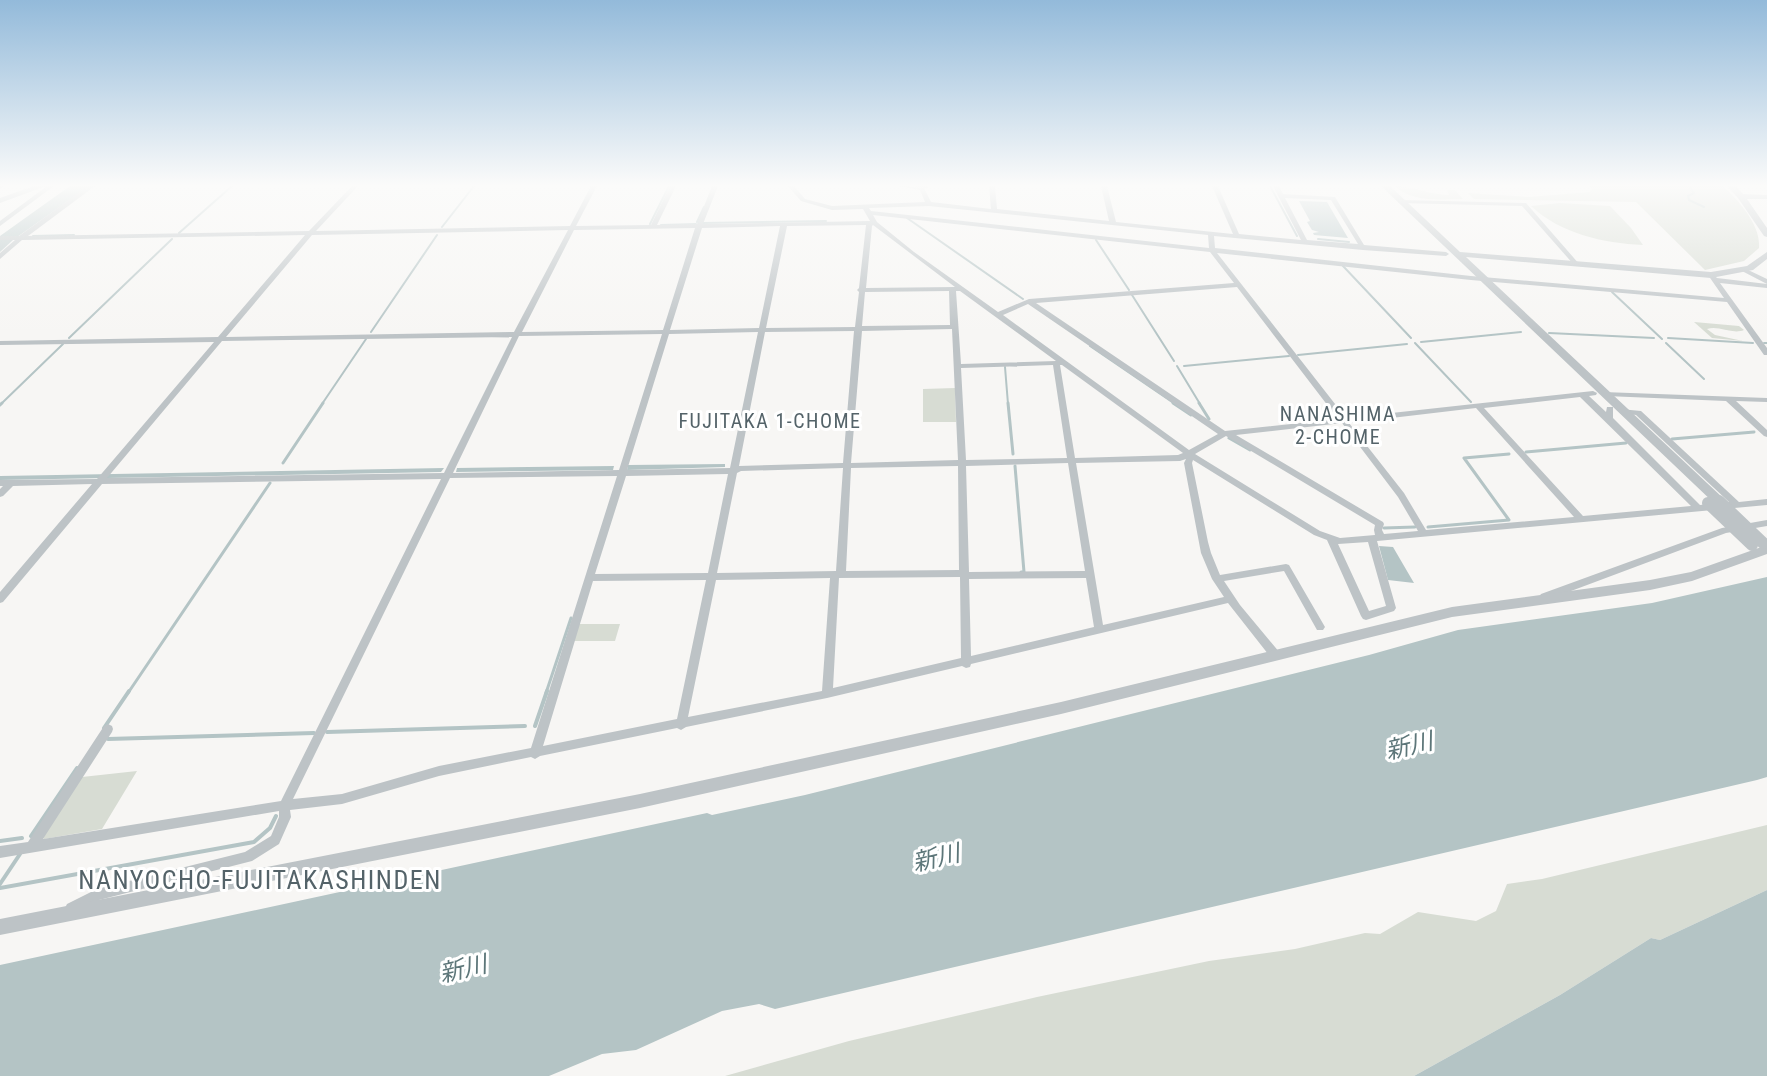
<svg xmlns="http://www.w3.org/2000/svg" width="1767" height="1076" viewBox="0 0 1767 1076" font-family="'Roboto Condensed','Noto Sans JP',sans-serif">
  <rect width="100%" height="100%" fill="#f7f6f4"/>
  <path fill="#d7dcd3" d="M1395 186C1413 186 1430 195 1449 195L1447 190H1455L1463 199C1440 199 1413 203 1395 186Z
    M1589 186H1723C1739 201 1761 225 1759 248L1744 261 1705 270 1636 202 1474 199 1468 193 1529 197 1590 192 1592 189Z
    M1560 203 1610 206 1631 228 1643 245C1603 243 1561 234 1531 206Z
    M1694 322 1739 326 1744 330C1732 335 1719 325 1707 329L1715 335 1743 341 1712 338Z
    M955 388 956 422H923V389Z
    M579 624H620L615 641H573Z
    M137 771 102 829 44 839 42 837 82 777Z
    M1767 825V890L1660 940 1651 938 1560 995 1414 1076H725L849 1041 1037 997 1209 961 1295 949 1365 933 1380 934 1418 912 1476 921 1496 911 1507 884 1542 879Z"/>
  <path fill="#b4c4c5" d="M70 186H89L13 240 0 252V236Z
    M1299 201 1327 202 1348 238 1314 235 1313 233 1319 232 1312 230 1307 222 1310 221Z
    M725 464V467L627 470 628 465Z
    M614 466 613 470 456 472 457 468Z
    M444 468 441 472 0 480V476Z
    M1379 546 1393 547 1414 583 1388 580Z
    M1767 577V777L1757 780 775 1009 759 1004 722 1011 636 1050 602 1054 549 1076H0V965L707 813 712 815 805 795 1369 655 1458 630 1652 603Z
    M1767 890V1076H1414L1560 995 1651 938 1660 940Z"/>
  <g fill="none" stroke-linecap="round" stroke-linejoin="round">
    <path stroke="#b4c4c5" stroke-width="2" d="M917 186 927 187
      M1270 186 1297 236
      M1689 186 1694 193 1688 196 1689 200 1704 207
      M907 218 1023 299
      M697 222 704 207
      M703 223 826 221
      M650 224 669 186
      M661 225 696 224
      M442 227 474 186
      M179 233 232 186
      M33 236 74 235
      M1318 239 1349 242
      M1096 240 1129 290
      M1343 266 1411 338
      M1612 292 1662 339
      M1132 295 1174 361
      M371 332 437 235
      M1549 333 1654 338
      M69 338 172 239
      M1668 338 1753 343
      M1421 342 1521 332
      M1415 343 1471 402
      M1666 343 1704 379
      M1764 343H1767
      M1090 346 1175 404
      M1298 355 1407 344
      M1177 366 1200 404
      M1184 366 1289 356
      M1005 367 1008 404
      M1 404 63 344
      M322 404 366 339"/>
    <path stroke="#b4c4c5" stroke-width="3" d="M1008 403 1013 454
      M1173 403 1191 415
      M1199 403 1209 419
      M0 405 2 403
      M1229 438 1250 450
      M1672 439 1754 432
      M1526 452 1626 443
      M283 463 323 403
      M1015 466 1024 572H1021
      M1428 527 1509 520 1464 458 1509 454
      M1384 528 1415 527
      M128 693 270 483
      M546 693 571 618"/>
    <path stroke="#b4c4c5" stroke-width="4" d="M535 726 547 691
      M104 728 129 691
      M327 732 525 726
      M108 739 314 733
      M31 836 77 768
      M0 841 22 838
      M0 884 20 854
      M0 888 254 842 270 828 276 816"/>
    <path fill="#bdc3c6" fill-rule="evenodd" d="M47 186H54L0 226V221Z
      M88 186H95L28 236 309 231 352 186H358L316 231 570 226 591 186H597L576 226 651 225 670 186H676L657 225 697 224 712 186H718L703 224 870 221 863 209 832 210 801 201 788 186H794L805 199 832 206 925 202 920 190 898 186 924 188 931 202 991 209 989 186H995L997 209 1109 221 1101 186H1107L1116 222 1233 234 1212 186H1218L1239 234 1301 240 1273 186H1279L1283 194 1335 197 1364 245 1446 252 1449 254 1446 256 1363 250 1214 236 1215 248 1471 276 1724 298 1708 275 1709 274H1713L1717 278 1767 284 1742 271V269L1744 268 1767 279V288L1720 283 1767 348V355H1764L1727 302 1471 280 1217 253 1346 418 1593 391 1597 393 1596 395 1589 396 1606 412 1607 407H1613V418L1700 505 1729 502 1636 415 1620 413 1619 411 1620 409 1641 411 1739 502 1767 499V505L1377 541 1396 608 1394 611 1366 620 1363 619 1361 616 1327 540 1314 535 1193 460 1192 463 1208 542 1211 553 1220 575 1286 564 1289 565 1325 627 1323 630H1317L1284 571 1224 581 1240 605 1280 653 1281 656 1280 659 1276 660 1272 659 1228 603 971 664 970 667 966 668 962 666 827 698 686 727 681 730 677 728 540 756 535 759 531 757 439 776 342 804 290 810 291 817 279 844 252 861 99 900 71 914 67 912 65 908 67 904 97 889 245 852 271 836 279 817V811L0 858V846L28 842 104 726 108 724 112 726 113 729 112 732 43 839 281 801 441 479 102 484 3 602 0 603V592L92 484 13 486 3 496 0 497V489L3 486H0V480L97 479 214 342 0 345V341L218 337 305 235 22 240 0 259V253L15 240H0V236H19ZM1285 198 1331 200 1358 244 1307 240ZM929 206 1208 235 1209 248 871 211 869 208ZM873 215 1210 252 1234 283 1029 299 998 312 914 252 877 222ZM866 225 859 288 857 290 859 292 855 327 766 328 787 226ZM873 225 955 287 866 288 872 226ZM780 226 759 328 670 330 702 228ZM695 228 663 330 522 332 574 230ZM568 230 514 332 226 337 312 235ZM1237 287 1338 419 1225 431 1036 303ZM949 291 950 325 862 326 865 292ZM956 291H960L1056 361 961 364ZM1028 304 1218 434 1189 450 1003 315ZM952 329 958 460 851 463 862 331ZM854 331 843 463 739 466 765 332ZM758 332 730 468 627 470 669 334ZM662 334 619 470 453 473 519 336ZM512 337 444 473 107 478 222 341ZM1053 365 1067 458 966 460 961 368ZM1060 365H1062L1183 453 1178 455 1075 458ZM1580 397 1691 506 1583 516 1484 408ZM1476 408 1574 517 1426 530 1404 493 1349 423ZM1342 423 1398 497 1418 531 1384 534 1382 530 1384 524 1383 522 1236 435ZM1226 436 1375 525 1374 530 1375 535 1340 538 1320 531 1195 454ZM1186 459 1184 463 1201 553 1212 579 1224 597 1103 625 1076 463 1180 461ZM1068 463 1085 571 969 572 966 466ZM958 466 959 570 846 571 851 468ZM843 468 836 571 717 573 737 473 741 471ZM728 474 708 573 595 574 626 476ZM617 476 531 748 439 766 342 794 293 799 450 478ZM1368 542 1386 606 1369 611 1338 544ZM960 577 961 658 833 688 839 578ZM830 578 822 691 688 717 716 580ZM1086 578 1094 627 971 656 969 579ZM706 580 677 719 543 746 593 581Z
      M1401 200 1526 203 1580 265 1575 266 1522 206 1399 203 1398 202Z
      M1603 392 1767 398V402L1736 401 1767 430V437L1764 436 1726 401 1606 396 1602 394Z
      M1767 520V526L1726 533 1547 600H1541L1539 597 1541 594 1722 528Z"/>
    <path fill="#bdc3c6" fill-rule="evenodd" d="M0 186H5L0 189Z
      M34 186H46L0 203V198Z
      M1381 186H1390L1460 252 1711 272 1747 266 1767 252V259L1753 270 1711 278 1466 257 1723 498 1725 501 1723 504H1715Z
      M1727 186H1736L1743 194 1767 195V199H1747L1767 228V237L1764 236 1738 198Z
      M1767 545V554L1692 581 1650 590 1452 617 1061 714 640 808 0 935V919L640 794 1061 702 1452 607 1650 580 1691 572Z"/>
    <path stroke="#bdc3c6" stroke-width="12" d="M1719 501 1763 543
      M1708 503 1752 545"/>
  </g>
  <linearGradient id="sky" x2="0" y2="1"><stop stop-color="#93bada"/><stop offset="0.55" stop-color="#fbfbfa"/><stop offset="1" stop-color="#fbfbfa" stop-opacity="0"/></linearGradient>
  <rect width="1767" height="337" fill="url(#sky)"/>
  <g text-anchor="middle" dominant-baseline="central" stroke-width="6" stroke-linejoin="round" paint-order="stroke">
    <g font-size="20" letter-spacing="1.5" fill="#546369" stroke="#fff">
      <text x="1338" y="414">NANASHIMA<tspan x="1338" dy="23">2-CHOME</tspan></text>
      <text x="770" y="421">FUJITAKA 1-CHOME</text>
    </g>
    <g font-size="24" font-style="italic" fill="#5d7679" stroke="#fff">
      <text transform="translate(1409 746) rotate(-13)">新川</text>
      <text transform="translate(936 858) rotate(-13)">新川</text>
      <text transform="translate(463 969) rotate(-13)">新川</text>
    </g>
    <g font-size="26" letter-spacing="1.5" fill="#546369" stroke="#fff">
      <text x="260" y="880">NANYOCHO-FUJITAKASHINDEN</text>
    </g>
  </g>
</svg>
